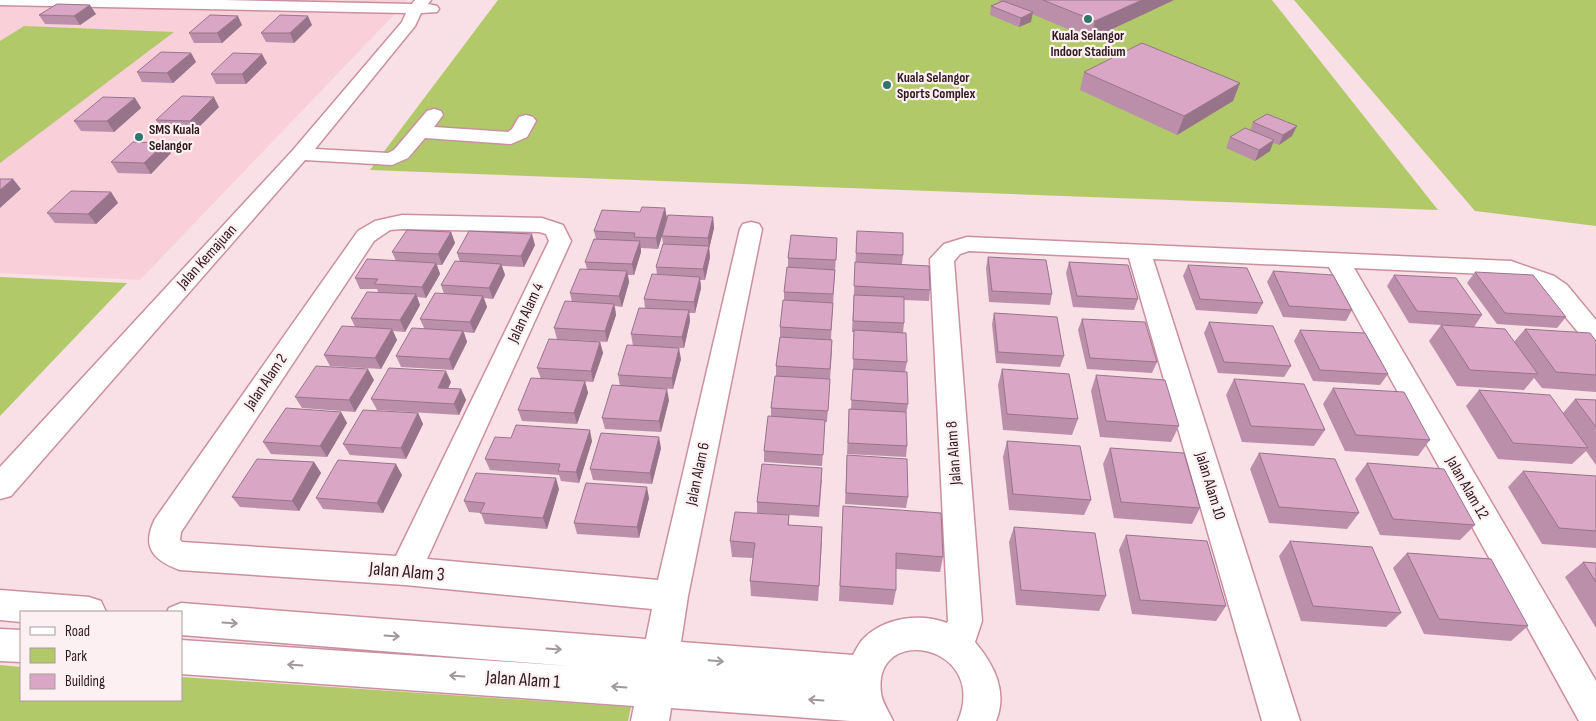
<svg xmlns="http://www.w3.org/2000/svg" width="1596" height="721" viewBox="0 0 1596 721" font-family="'Sofia Sans Condensed',sans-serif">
  <rect width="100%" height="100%" fill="#f9dfe6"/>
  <path fill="#f9cfda" d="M0 0H408L140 280 0 273Z"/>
  <path fill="#b1c968" d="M498 0H1272L1438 210 370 170Z
    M1294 0H1596V226L1475 211Z
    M24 26 174 32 0 163V41Z
    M0 277 127 283 0 416Z
    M0 665 21 667V700H181V677L631 707 628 721H0Z"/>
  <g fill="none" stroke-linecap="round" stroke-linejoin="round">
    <defs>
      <path id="minor" d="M0 0H223L412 4 415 0H431L428 4 437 6 439 9 437 12 421 13 415 26 315 149 388 153 394 150 427 111 434 109 441 111 443 115 434 127 508 132 512 129 519 117 526 115 533 117 536 121 527 137 511 144 425 138 408 158 392 165 305 160 11 496 0 499V467L293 150 402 22 406 13 0 5Z
        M402 215 542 218 563 225 571 241 427 559 658 580 740 229 743 224 751 222 759 224 762 229 688 596 681 642 853 655C856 650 859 643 863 639 885 617 920 613 947 623L948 621 930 259 944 244 967 237 1511 261 1554 276 1567 285 1596 320V346L1587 343 1549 297 1538 286 1508 275 1354 268 1596 681V721H1579L1329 267 1153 259 1300 721H1262L1129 258 969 251 960 254 954 261 982 621 975 642C994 665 1008 691 996 721H958C990 644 872 622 881 693 882 702 889 712 893 721H850L671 708 669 721H631L634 706 181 674V640L570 666 181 635V612H167L169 608 181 603 646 639 652 609 405 585 180 570C153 560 141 547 155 519L358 231 375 221ZM402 229 539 232 546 234 549 241 396 556 182 542 180 540 181 532 374 241 390 230Z
        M0 590 89 597 101 601 106 612H21V622L0 620Z
        M0 629 21 630V662L0 661Z"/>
    </defs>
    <use href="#minor" stroke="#ca90a0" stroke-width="3"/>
    <use href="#minor" fill="#fff" fill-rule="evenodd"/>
  </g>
  <path fill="#bb8faa" d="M998 0H1174L1091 39 1032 14 1031 22 1019 27 990 15 991 6 1001 1Z
    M96 14 80 25 45 24 39 15Z
    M242 25 222 43H194L189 33Z
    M312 25 294 43 266 42 261 33Z
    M191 53 196 62 173 83 142 82 137 72Z
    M267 63 246 84H216L211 74Z
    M1084 72 1240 83 1233 101 1177 135 1080 90Z
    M135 98 141 108 114 132 81 131 74 121Z
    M219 107 195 131 162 130 156 120Z
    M1253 122 1292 136 1279 145 1273 143 1270 151 1255 161 1226 148 1230 137 1250 130Z
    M171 153 151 174 118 173 111 162Z
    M111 192 118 203 96 224 55 223 47 213Z
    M665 208 667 219 658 249 641 248V252L634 275H628L629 282 622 307 615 306 616 315 607 342 560 339 600 342 603 353 593 382 546 379 585 381 588 393 577 424 522 421 518 410 541 379 537 368 557 339 554 328 572 302 570 293 587 269 585 262 596 239 594 231 640 212Z
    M713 217 714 228 709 249 710 257 705 280H700L701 288 695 313H689L690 321 684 348 633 346 631 334 645 308 644 299 657 275 656 267 663 244 662 236Z
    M857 231 903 255 902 264 930 290 929 301 904 300V323L903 333 907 362 905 372 908 404 906 415 907 446 906 457 847 454 849 409H851L853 370 854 332H852Z
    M451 232 455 243 442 265H437L440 274 426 298 417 297 420 305 405 332 393 331 397 340 381 369 330 366 324 355 355 327 351 318 378 292 377 289H360L355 278 396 261 392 252Z
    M837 238 831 339 832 340V351L827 422H825L822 466 764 462V451L771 417V408L776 376V366L780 337V327L784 300V292L788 267V258Z
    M535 245 524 267 502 266 505 275 493 299 484 298 487 307 474 333 464 332 467 342 453 370 401 367 396 356 424 328 420 319 444 294 441 285 460 262 457 253Z
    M988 257 1052 294 1050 305 989 302 986 268Z
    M1069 262 1138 299 1134 310 1073 307 1066 273Z
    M1188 265 1263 303 1257 314 1196 310 1183 276Z
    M1273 271 1352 310 1346 321 1283 317 1267 282Z
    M1475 272 1566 317 1557 328 1497 324 1467 283Z
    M1394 275 1482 315 1474 327 1409 323 1387 286Z
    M994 313 1064 356 1060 367 996 363 992 324Z
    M1082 319 1157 362 1152 373 1087 369 1078 330Z
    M1209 322 1291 366 1284 377 1218 373 1204 333Z
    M1441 325 1514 342 1525 329 1596 341V392L1542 388 1534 378 1524 390 1457 386 1429 341Z
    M1300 330 1388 374 1380 385 1313 381 1294 341Z
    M681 359 673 389 620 386 618 375Z
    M1002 369 1078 419 1072 435 1003 430 998 385Z
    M1096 375 1179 426 1171 442 1100 437 1091 391Z
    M1234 379 1325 430 1314 446 1242 442 1226 395Z
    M374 380 355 412 302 408 295 397Z
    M451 382 448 388 461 389 466 400 459 415 377 410 371 399Z
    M1333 388 1430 440 1418 456 1345 451 1323 404Z
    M1479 390 1563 413 1575 399 1596 400V465L1586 451 1572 464 1498 459 1466 406Z
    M669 400 661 432 605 429 602 418Z
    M341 412 347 423 327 457 271 454 263 442Z
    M418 413 423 424 406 459 350 455 343 444Z
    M511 438 592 441 579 483 561 481 559 475 490 470 485 459Z
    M1007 441 1091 500 1084 515 1009 510 1003 457Z
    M661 448 652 484 593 480 590 469Z
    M1110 448 1200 508 1192 524 1114 518 1103 464Z
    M1259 453 1359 513 1347 529 1269 523 1250 469Z
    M847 455 908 497 906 508 845 504Z
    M314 462 321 473 299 511 240 507 232 497Z
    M1367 463 1475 525 1460 540 1380 535 1355 479Z
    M1523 471 1596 476V548L1542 544 1508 487Z
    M402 475 383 513 323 509 316 498Z
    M822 479 819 517 757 513V502Z
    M559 489 547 529 485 524 481 513 469 512 464 501Z
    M649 498 639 538 577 534 574 523Z
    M843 506 943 557 940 572 896 569V590L893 605 839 601Z
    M789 515V525L822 542 818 601 751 596 750 581 753 558 732 557 730 541Z
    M1014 527 1106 596 1099 611 1016 605 1009 542Z
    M1126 535 1226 606 1216 621 1132 614 1119 550Z
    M1290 541 1401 613 1386 627 1301 621 1279 556Z
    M1407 553 1528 626 1511 641 1424 634 1393 568Z
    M1583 562 1596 563V628L1565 577Z"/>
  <path fill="#98748b" d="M1142 0H1174L1091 39 1095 21Z
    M90 5 96 14 80 25 74 16Z
    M1033 12 1031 22 1019 27 1021 18Z
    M238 16 242 25 222 43 217 33Z
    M308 16 312 25 294 43 290 33Z
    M191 53 196 62 173 83 167 73Z
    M262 54 267 63 246 84 242 74Z
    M1240 83 1233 101 1177 135 1184 116Z
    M214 97 219 107 195 131 190 121Z
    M135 98 141 108 114 132 107 121Z
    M1297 126 1292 136 1279 145 1283 135Z
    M1274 140 1270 151 1255 161 1259 150Z
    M165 143 171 153 151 174 144 163Z
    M13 179 21 189 0 208V190Z
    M111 192 118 203 96 224 88 214Z
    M665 208 667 219 658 249 656 238Z
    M713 217 714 228 709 249 708 238Z
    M451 232 455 243 442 265 438 254Z
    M532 234 535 245 524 267 521 256Z
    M640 241 641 252 634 275 632 264Z
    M709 246 710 257 705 280 703 269Z
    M436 263 440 274 426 298 422 287Z
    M501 264 505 275 493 299 489 288Z
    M627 271 629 282 622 307 619 296Z
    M700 277 701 288 695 313 694 302Z
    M416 294 420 305 405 332 400 320Z
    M483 296 487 307 474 333 470 322Z
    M614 304 616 315 607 342 605 331Z
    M689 310 690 321 684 348 682 337Z
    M392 329 397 340 381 369 375 358Z
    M463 331 467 342 453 370 449 359Z
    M600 342 603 353 593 382 591 371Z
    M679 348 681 359 673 389 672 378Z
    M368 369 374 380 355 412 349 400Z
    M446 371 451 382 443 399 438 388Z
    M585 381 588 393 577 424 574 413Z
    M461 389 466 400 459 415 454 404Z
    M667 389 669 400 661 432 659 421Z
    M341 412 347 423 327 457 320 446Z
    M418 413 423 424 406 459 401 448Z
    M590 430 592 441 579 483 576 472Z
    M659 437 661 448 652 484 650 473Z
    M314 462 321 473 299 511 292 501Z
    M396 464 402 475 383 513 377 503Z
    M556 478 559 489 547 529 543 518Z
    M647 487 649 498 639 538 637 527Z"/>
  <path fill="#d9a6c6" stroke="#98748b" d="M1043 0H1142L1095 21Z
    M1003 1 1033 12 1021 18 991 6Z
    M57 4 90 5 74 16 39 15Z
    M210 15 238 16 217 33H189Z
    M280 15 308 16 290 33H261Z
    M1142 43 1240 83 1184 116 1084 72Z
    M161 52 191 53 167 73 137 72Z
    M233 53 262 54 242 74H211Z
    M182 96 214 97 190 121 156 120Z
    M103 97 135 98 107 121H74Z
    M1267 114 1297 126 1283 135 1253 122Z
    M1245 128 1274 140 1259 150 1230 137Z
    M133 142 165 143 144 163 111 162Z
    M0 179H13L0 190Z
    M71 191 111 192 88 214 47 213Z
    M642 207 665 208 656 238 634 237 635 233 594 231 602 210 640 212Z
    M668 215 713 217 708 238 662 236Z
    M407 230 451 232 438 254 392 252Z
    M469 231 532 234 521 256 457 253Z
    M857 231 903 233V255L856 253Z
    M791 235 837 238 836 260 788 258Z
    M594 239 640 241 632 264 585 262Z
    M663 244 709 246 703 269 656 267Z
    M988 257 1046 260 1052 294 992 291Z
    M367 259 436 263 422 287 374 284 378 279 355 278Z
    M455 261 501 264 489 288 441 285Z
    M855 262 929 266 930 290 854 286Z
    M1069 262 1128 265 1138 299 1077 296Z
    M1188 265 1247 268 1263 303 1200 299Z
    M787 267 835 270 833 294 784 292Z
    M580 269 627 271 619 296 570 293Z
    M1273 271 1333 275 1352 310 1289 306Z
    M1475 272 1533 275 1566 317 1505 313Z
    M652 274 700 277 694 302 644 299Z
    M1394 275 1456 278 1482 315 1417 311Z
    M367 292 416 294 400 320 351 318Z
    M435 293 483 296 470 322 420 319Z
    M854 295 904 297V323L853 321Z
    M783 300 833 303 831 330 780 327Z
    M565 301 614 304 605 331 554 328Z
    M639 308 689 310 682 337 631 334Z
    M994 313 1057 317 1064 356 998 352Z
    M1082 319 1145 322 1157 362 1090 358Z
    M1209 322 1273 326 1291 366 1224 362Z
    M1441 325 1505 329 1538 374 1470 370Z
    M342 326 392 329 375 358 324 355Z
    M412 328 463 331 449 359 396 356Z
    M1525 329 1590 333 1596 341V375L1556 372Z
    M854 330 906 333 907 362 853 359Z
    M1300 330 1365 333 1388 374 1320 370Z
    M780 337 832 340 830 369 776 366Z
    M549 339 600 342 591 371 537 368Z
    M627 345 679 348 672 378 618 375Z
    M316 366 368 369 349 400 295 397Z
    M389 368 446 371 438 388 461 389 454 404 371 399Z
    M853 369 907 372 908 404 851 400Z
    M1002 369 1069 374 1078 419 1007 414Z
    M1096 375 1165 380 1179 426 1106 421Z
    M775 376 830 379 828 411 771 408Z
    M531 378 585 381 574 413 518 410Z
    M1234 379 1304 384 1325 430 1251 426Z
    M612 385 667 389 659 421 602 418Z
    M1333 388 1404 392 1430 440 1356 435Z
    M1479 390 1550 395 1588 448 1513 443Z
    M1575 399 1596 400V427Z
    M286 408 341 412 320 446 263 442Z
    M849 409 906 412 907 446 848 443Z
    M363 410 418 413 401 448 343 444Z
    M768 416 825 420 823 455 764 451Z
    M516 425 590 430 576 472 558 471 560 464 485 459 495 437 511 438Z
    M601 433 659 437 650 473 590 469Z
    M1007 441 1080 446 1091 500 1013 494Z
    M1110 448 1184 453 1200 508 1121 502Z
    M1259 453 1335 459 1359 513 1279 507Z
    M847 455 907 459 908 497 846 493Z
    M257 459 314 462 292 501 232 497Z
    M338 460 396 464 377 503 316 498Z
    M1367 463 1444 469 1475 525 1393 519Z
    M762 464 822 468 819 506 757 502Z
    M1523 471 1596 476V531L1559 528Z
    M476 473 556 478 543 518 480 513 485 503 464 501Z
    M586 483 647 487 637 527 574 523Z
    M843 506 941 513 943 557 896 553V590L840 586Z
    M735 512 789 515 788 525 822 527 819 586 750 581 755 543 730 541Z
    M1014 527 1095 533 1106 596 1021 590Z
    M1126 535 1207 541 1226 606 1140 600Z
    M1290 541 1372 547 1401 613 1313 606Z
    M1407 553 1491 559 1528 626 1439 619Z
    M1583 562 1596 563V582Z"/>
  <defs><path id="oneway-shaft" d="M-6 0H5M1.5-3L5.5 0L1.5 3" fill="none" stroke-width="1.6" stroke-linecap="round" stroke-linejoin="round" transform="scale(1.25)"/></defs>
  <g stroke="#a2989b">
    <use href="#oneway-shaft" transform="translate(230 623) rotate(4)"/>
    <use href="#oneway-shaft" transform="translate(392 636) rotate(4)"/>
    <use href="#oneway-shaft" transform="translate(554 649) rotate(4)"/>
    <use href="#oneway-shaft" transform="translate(716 661) rotate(5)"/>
    <use href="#oneway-shaft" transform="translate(295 665) rotate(-176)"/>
    <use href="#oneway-shaft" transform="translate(457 676) rotate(-176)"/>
    <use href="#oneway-shaft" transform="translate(619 687) rotate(-176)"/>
    <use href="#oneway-shaft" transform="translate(816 700) rotate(-176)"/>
  </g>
  <g fill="#31766a" stroke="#fdf0f3" stroke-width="2">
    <circle cx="1088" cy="19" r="5"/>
    <circle cx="887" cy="85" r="5"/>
    <circle cx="139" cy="137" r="5"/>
  </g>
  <g text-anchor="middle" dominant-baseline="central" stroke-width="4.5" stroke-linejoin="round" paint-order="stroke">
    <g font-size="14" font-weight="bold" fill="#301a20" stroke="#fdf0f3" text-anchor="start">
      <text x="1088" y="35" text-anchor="middle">Kuala Selangor<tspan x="1088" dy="16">Indoor Stadium</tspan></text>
      <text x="897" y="77">Kuala Selangor<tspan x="897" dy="16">Sports Complex</tspan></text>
      <text x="149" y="129">SMS Kuala<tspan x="149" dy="16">Selangor</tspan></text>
    </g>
    <g font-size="16" fill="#301a20" stroke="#fdf0f3">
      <text transform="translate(207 257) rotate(-48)">Jalan Kemajuan</text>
      <text transform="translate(526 313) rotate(-65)">Jalan Alam 4</text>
      <text transform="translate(266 382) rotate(-56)">Jalan Alam 2</text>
      <text transform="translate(954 453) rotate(-94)">Jalan Alam 8</text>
      <text transform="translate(698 474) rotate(-78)">Jalan Alam 6</text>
      <text transform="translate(1210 486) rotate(73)">Jalan Alam 10</text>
      <text transform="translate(1467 488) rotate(60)">Jalan Alam 12</text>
    </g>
    <g font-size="19" fill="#301a20" stroke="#fdf0f3">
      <text transform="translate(407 572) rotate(5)">Jalan Alam 3</text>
      <text transform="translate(523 680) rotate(4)">Jalan Alam 1</text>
    </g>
  </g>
  <rect x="20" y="611" width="162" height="90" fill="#fdf0f3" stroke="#ab9a9f"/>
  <rect x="30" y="627" width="25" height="8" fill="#ffffff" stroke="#ab9a9f"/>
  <text x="65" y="636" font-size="15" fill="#301a20">Road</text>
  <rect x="30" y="648" width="25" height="15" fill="#b1c968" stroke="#ab9a9f"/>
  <text x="65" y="661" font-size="15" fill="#301a20">Park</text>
  <rect x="30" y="674" width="25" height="15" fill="#d9a6c6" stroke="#ab9a9f"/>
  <text x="65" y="686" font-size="15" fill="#301a20">Building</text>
</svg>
